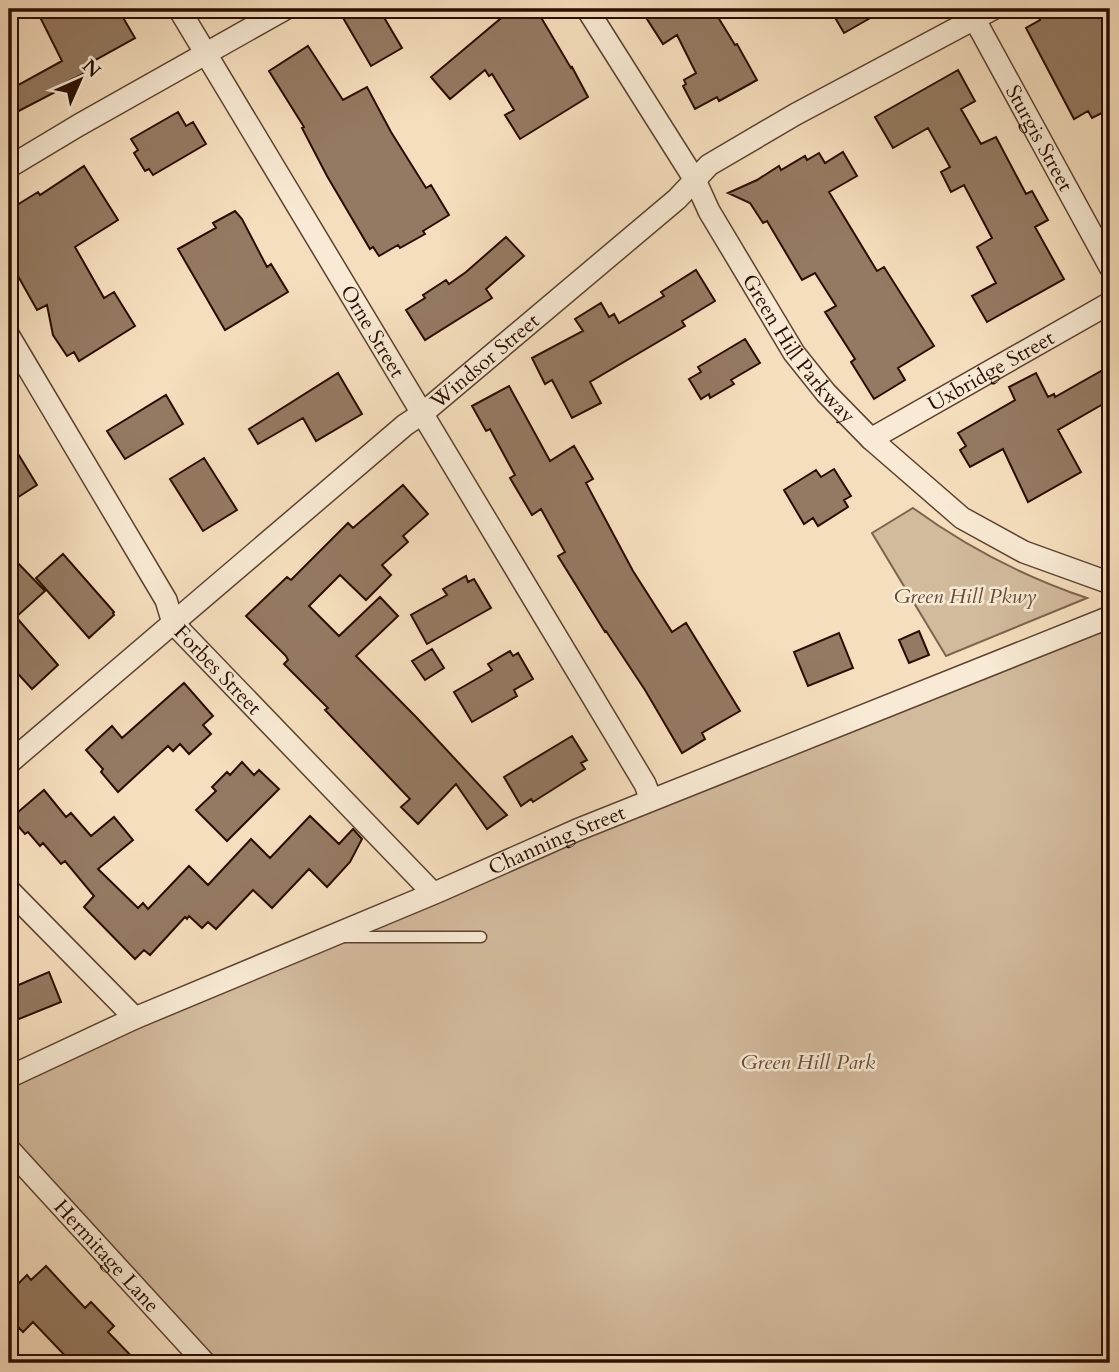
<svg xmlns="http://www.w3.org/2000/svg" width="1119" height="1372" viewBox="0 0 1119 1372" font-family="Cardo,serif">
  <rect width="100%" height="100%" fill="#f5debd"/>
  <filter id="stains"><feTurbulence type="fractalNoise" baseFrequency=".00286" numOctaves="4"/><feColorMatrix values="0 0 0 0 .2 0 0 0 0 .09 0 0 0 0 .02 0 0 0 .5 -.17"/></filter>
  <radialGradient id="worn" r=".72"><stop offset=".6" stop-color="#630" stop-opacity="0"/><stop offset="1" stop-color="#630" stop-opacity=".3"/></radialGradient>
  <path fill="#d2ba9d" stroke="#7e644e" stroke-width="2" d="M913 508C965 546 1025 577 1087 598L946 656 872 533Z
    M1110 617V1363H205L9 1149V1077Z"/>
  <path fill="#947a62" stroke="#2a0d00" stroke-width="2" d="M36 9H118L135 38 92 62 95 68 65 83 67 86 9 116V90L62 61Z
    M354 9H379L402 48 371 66 342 16Z
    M512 9H536L571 68 572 67 588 97 520 139 505 115 514 110 492 74 489 76 485 70 450 99 431 77Z
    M665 9H713L735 45 737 44 757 80 719 101 717 97 695 109 683 86 686 84 684 80 696 73 677 35 663 44 647 19Z
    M830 9H886L844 33Z
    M1035 9H1102L1110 25V109L1092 118 1088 111 1074 119 1026 28 1040 20Z
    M308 46 343 100 367 87 391 132 426 188 431 185 449 215 423 231 425 234 400 248 398 245 379 256 373 247 370 249 327 176 302 128 304 127 269 71Z
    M958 70 975 101 961 109 981 144 996 137 1026 194 1032 191 1048 220 1035 227 1064 279 987 322 972 296 996 283 977 247 992 238 964 185 951 192 941 172 950 167 928 128 893 148 875 117Z
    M178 112 186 126 193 122 206 144 153 175 149 169 145 171 134 153 138 150 131 139Z
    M843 152 857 176 829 192 877 271 884 267 934 346 898 368 905 380 874 399 851 362 855 359 825 312 836 306 815 273 802 280 767 221 763 223 750 203 728 193 757 180 779 166 781 170 805 156 807 160 819 153 825 163Z
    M84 166 118 220 75 247 104 298 114 292 135 326 79 361 74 352 67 356 53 335 47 305 37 310 9 260V210L38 192 40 195Z
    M235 211 242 219 267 267 271 264 288 292 225 330 178 249 216 228 213 223Z
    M506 237 524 256 486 289 492 298 425 340 406 310 425 298 423 295 446 280 449 284 466 272Z
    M696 270 715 301 682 321 685 326 590 382 601 403 572 418 552 380 545 384 532 358 583 331 575 319 601 303 609 317 614 314 619 323 664 296 661 292Z
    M745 339 760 363 731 380 734 384 710 398 709 394 701 399 689 379 701 372 698 367Z
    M1110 366V400L1058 430 1081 472 1028 502 1003 449 970 467 960 450 966 446 958 433 1015 400 1009 387 1036 373 1048 397 1054 394 1055 397Z
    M338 373 362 414 316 441 303 418 258 444 249 429Z
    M509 386 550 461 574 446 593 479 586 483 633 571 672 632 686 623 740 711 702 733 705 739 682 753 645 690 606 631 605 632 558 556 565 552 541 509 532 515 510 478 515 475 490 429 486 431 472 406Z
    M166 395 183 424 125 459 107 431Z
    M9 439 37 485 9 503Z
    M204 458 237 510 203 531 170 479Z
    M834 469 851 496 844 500 848 507 818 526 813 518 804 524 784 490 816 470 821 477Z
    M403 485 428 514 403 536 408 542 382 565 391 575 366 600 340 575 309 606 339 636 380 597 398 616 356 656 417 718 507 815 487 829 456 784 418 824 401 807 410 799 325 710 328 708 284 664 288 660 286 656 246 616 287 577 291 580 348 523 353 528Z
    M9 554 45 591 16 617 58 665 32 689 9 664Z
    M63 554 114 612 113 613 114 615 89 638 36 578Z
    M466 576 468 582 474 579 491 608 427 644 411 615 447 595 443 589Z
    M919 631 929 655 909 663 899 640Z
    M839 633 853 668 808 686 794 652Z
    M432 649 444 668 425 680 412 661Z
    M510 651 513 656 518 653 533 679 514 690 517 696 472 722 454 692 492 670 488 664Z
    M184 683 213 716 203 725 211 734 189 754 180 744 173 751 168 746 118 792 101 772 103 769 86 750 112 726 122 738Z
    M572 736 587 760 581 763 585 769 533 802 531 799 521 806 504 777Z
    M242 762 254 775 259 770 279 789 227 841 196 810 216 791 212 787 227 772 230 775Z
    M44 790 66 817 71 813 91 836 114 817 133 840 98 869 138 908 143 903 148 909 189 866 208 885 251 839 270 858 310 816 339 844 353 829 362 839 350 862 327 887 309 869 272 908 253 890 216 929 208 922 202 928 189 916 187 919 185 917 150 955 144 950 135 959 84 907 94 896 65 861 61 864 43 843 40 846 28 832 25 834 11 818Z
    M49 972 61 1002 9 1023V989Z
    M46 1266 85 1308 91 1302 114 1326 108 1332 138 1363H72L33 1322 23 1332 19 1328 9 1337V1293L27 1275 31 1280Z"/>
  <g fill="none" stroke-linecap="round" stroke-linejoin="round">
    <defs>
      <path id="service" d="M344 937H481"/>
      <g id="minor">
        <path id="s1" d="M179 9 645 784 651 800"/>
        <path id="s2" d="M587 9 695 180 709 211 794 353 826 393 871 439 962 518 1024 552 1110 583"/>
        <path id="s3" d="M969 9 1110 267"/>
        <path d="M9 167 79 125 285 9"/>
        <path id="s4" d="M9 336 166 600 173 623 433 893"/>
        <path id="s5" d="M871 439 1110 303"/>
        <path id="s6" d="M9 763 405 425 423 413 677 199 709 165 796 114 993 9"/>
        <path d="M9 890 135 1018"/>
        <path id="s7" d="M9 1077 135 1018 437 892 577 830 1110 617"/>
        <path id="s8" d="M9 1149 205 1363"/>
      </g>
    </defs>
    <use href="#service" stroke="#5d412f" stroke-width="13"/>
    <use href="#minor" stroke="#5d412f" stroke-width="24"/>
    <use href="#service" stroke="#f8ead4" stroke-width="10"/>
    <use href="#minor" stroke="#f8ead4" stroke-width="21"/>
  </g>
  <g text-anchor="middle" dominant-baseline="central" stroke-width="5" stroke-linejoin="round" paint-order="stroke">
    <g font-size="21" fill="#2a0d00" stroke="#f8ead4">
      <text stroke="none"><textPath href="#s3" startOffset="147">Sturgis Street</textPath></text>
      <text stroke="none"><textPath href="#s1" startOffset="376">Orne Street</textPath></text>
      <text stroke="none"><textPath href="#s2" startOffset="401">Green Hill Parkway</textPath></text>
      <text stroke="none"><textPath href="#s6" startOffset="623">Windsor Street</textPath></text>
      <text stroke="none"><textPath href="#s5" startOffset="138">Uxbridge Street</textPath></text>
      <text stroke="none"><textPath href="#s4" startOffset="396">Forbes Street</textPath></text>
      <text stroke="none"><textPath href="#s7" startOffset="597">Channing Street</textPath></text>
      <text stroke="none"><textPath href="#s8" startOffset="145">Hermitage Lane</textPath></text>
    </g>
    <g font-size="21" font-style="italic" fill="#654a37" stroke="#f8ead4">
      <text x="965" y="596">Green Hill Pkwy</text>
      <text x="808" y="1062">Green Hill Park</text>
    </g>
  </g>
  <rect width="1119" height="1372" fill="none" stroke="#f5debd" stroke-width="35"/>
  <rect x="10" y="10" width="1098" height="1351" fill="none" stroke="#2a0d00" stroke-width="3.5"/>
  <rect x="18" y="18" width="1084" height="1337" fill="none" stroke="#2a0d00" stroke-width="2"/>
  <g transform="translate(80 80) rotate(45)" stroke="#f8ead4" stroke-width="5" paint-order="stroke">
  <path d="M0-5L12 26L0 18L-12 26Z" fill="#2a0d00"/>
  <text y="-10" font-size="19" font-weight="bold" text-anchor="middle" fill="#2a0d00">N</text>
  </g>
  <rect width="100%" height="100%" filter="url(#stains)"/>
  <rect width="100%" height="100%" fill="url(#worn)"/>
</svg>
